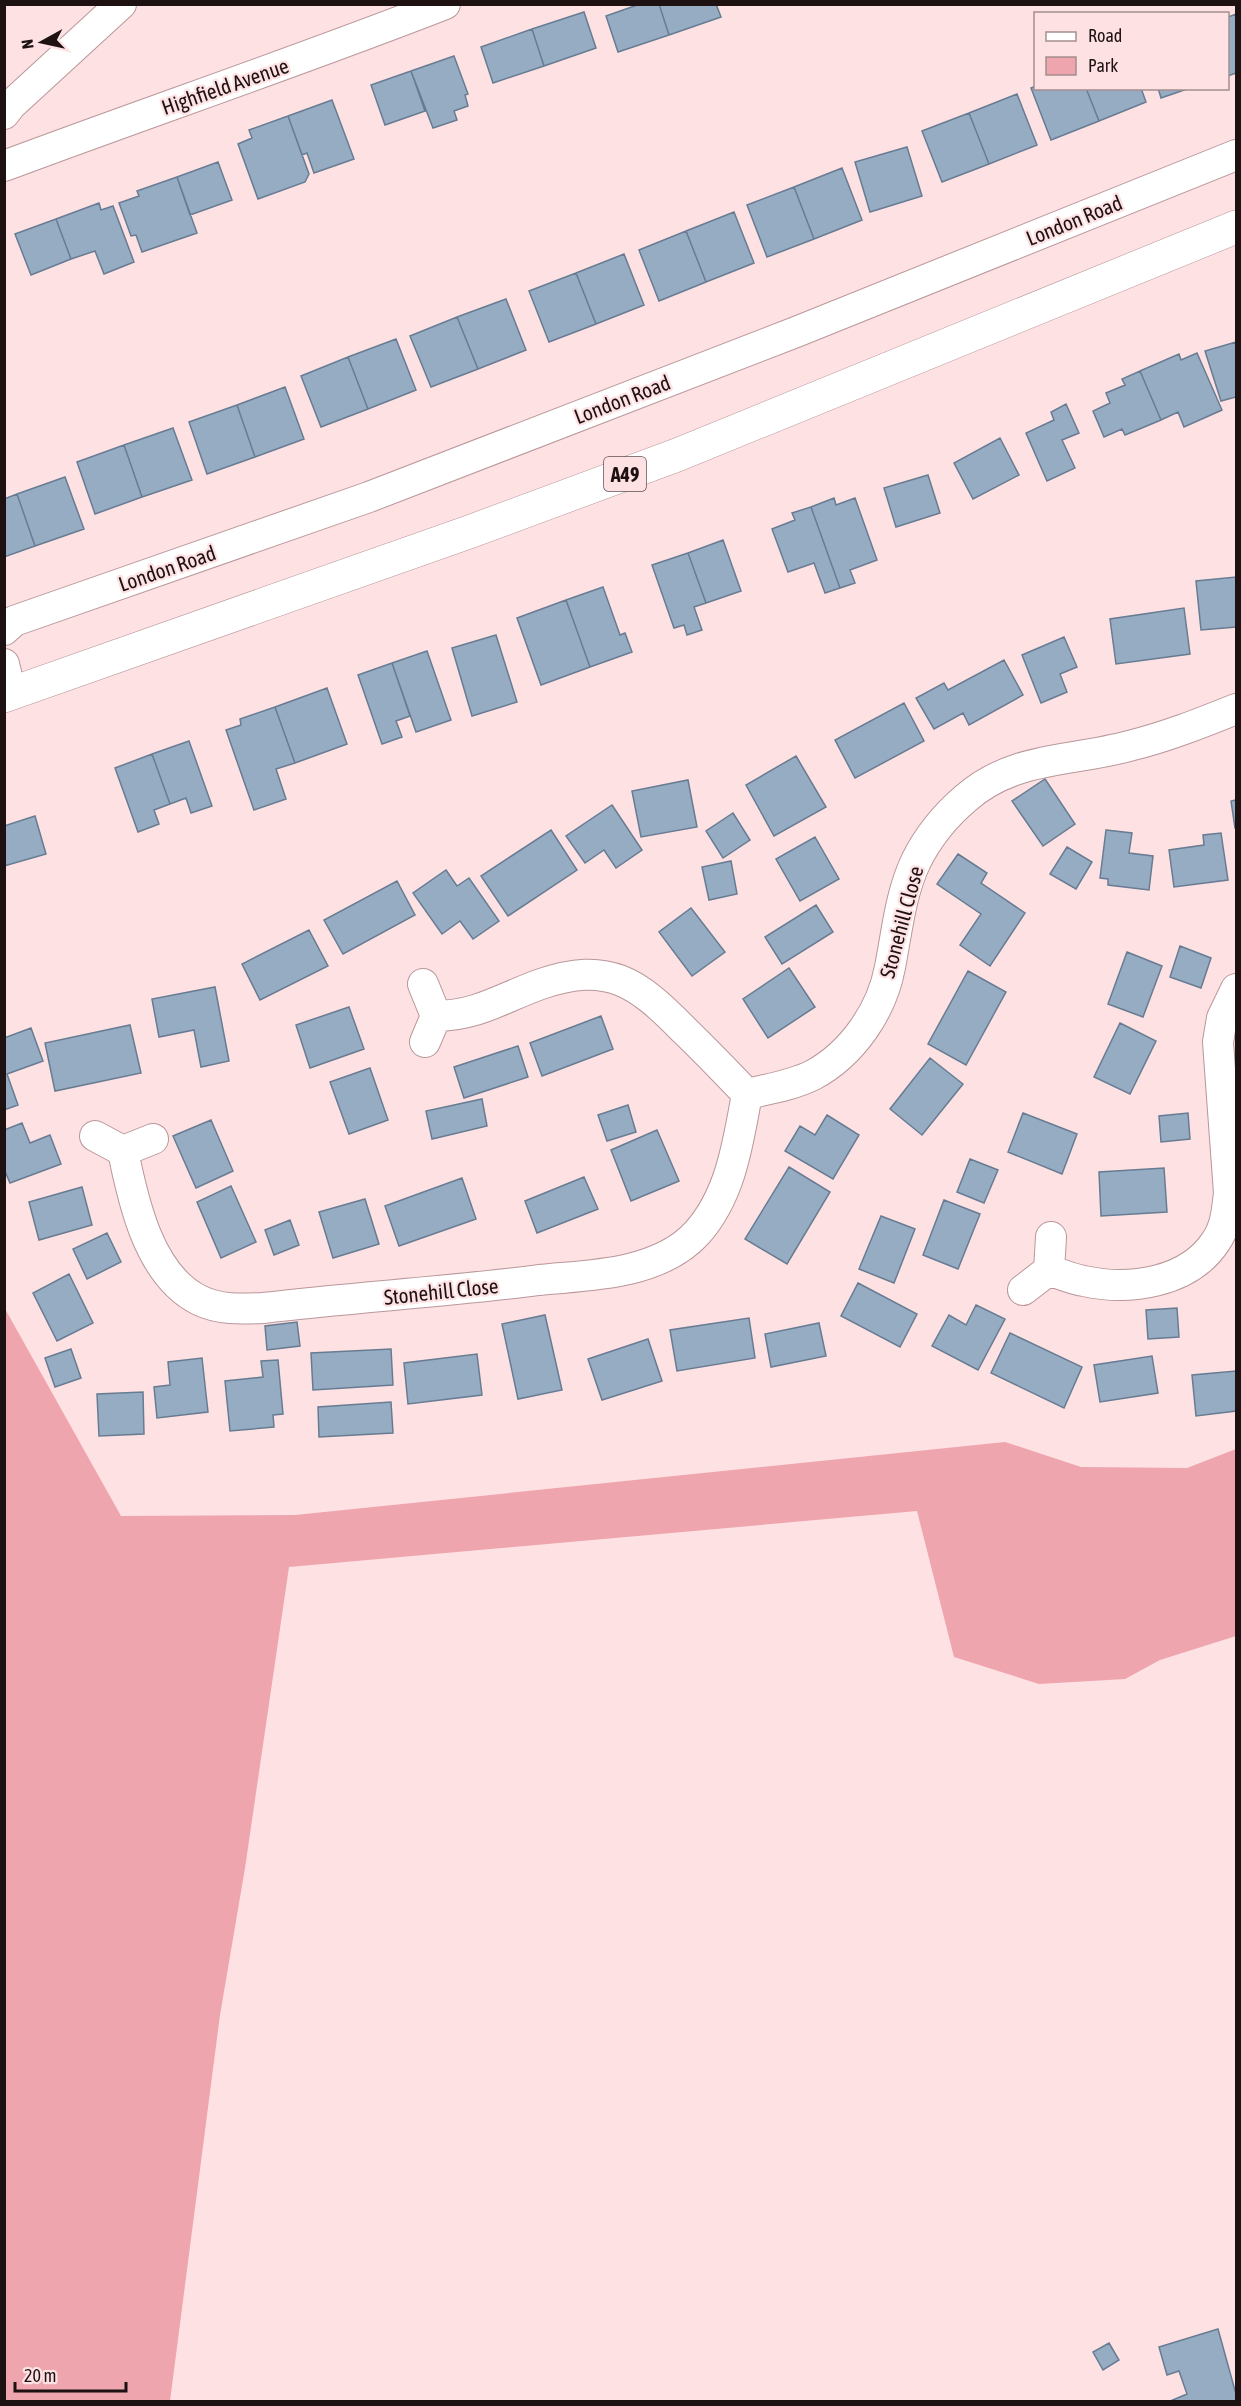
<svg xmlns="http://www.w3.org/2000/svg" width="1241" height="2406" viewBox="0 0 1241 2406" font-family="'Asap Condensed',sans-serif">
  <rect width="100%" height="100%" fill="#fee1e3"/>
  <path fill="#eea5ad" d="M4 1307 121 1516 295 1515 1005 1442 1081 1467 1187 1468 1236 1449V1636L1160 1660 1125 1679 1039 1684 954 1657 917 1511 289 1567 245 1868 220 2015 170 2401H5Z"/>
  <path fill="#96acc3" stroke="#677c92" stroke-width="1.5" d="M640 4H659L669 35 618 52 606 16Z
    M659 4H716L721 17 669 35Z
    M584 12 596 48 544 66 532 29Z
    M1236 14V73L1228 76V17Z
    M532 29 544 66 493 83 481 47Z
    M454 56 468 94 465 95 468 106 454 111 457 120 433 128 411 71Z
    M411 71 425 111 385 125 371 85Z
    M1036 86V88H1086L1099 121 1051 140 1031 88Z
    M1086 88H1141L1146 102 1099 121Z
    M1158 88H1190L1161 98Z
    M1017 94 1037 145 989 164 969 113Z
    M332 100 354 159 314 173 307 153 302 155 288 116Z
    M969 113 989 164 942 182 922 131Z
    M288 116 309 174 305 182 258 199 238 144 252 138 249 130Z
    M907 147 922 196 870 212 855 162Z
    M218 162 232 200 190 215 177 177Z
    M842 168 862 220 814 239 794 187Z
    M177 177 197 233 142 252 136 235 131 236 119 203 139 196 137 191Z
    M794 187 814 239 767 257 747 205Z
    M99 203 101 210 113 206 134 262 104 274 95 251 71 259 56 219Z
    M734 212 754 263 706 282 686 231Z
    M56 219 71 259 31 275 15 234Z
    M686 231 706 282 659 301 639 250Z
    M624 254 644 305 596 324 576 273Z
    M576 273 596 324 549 342 529 291Z
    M506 299 526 350 478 369 457 317Z
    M457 317 478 369 431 387 410 336Z
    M396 339 416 390 368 409 348 357Z
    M1236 342V397L1221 401 1205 351Z
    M1197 353 1222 410 1184 427 1178 412 1161 420 1140 371 1179 354 1181 360Z
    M348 357 368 409 321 427 301 376Z
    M1140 371 1161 420 1125 435 1122 429 1104 437 1093 411 1110 403 1106 393 1125 385 1122 379Z
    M285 387 304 439 255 457 237 405Z
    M1066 404 1079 433 1062 440 1075 468 1047 481 1026 433 1054 420 1051 412Z
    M237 405 255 457 207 474 189 422Z
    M173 428 192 480 142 497 124 445Z
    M1000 438 1019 475 973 499 954 463Z
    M124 445 142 497 95 514 77 462Z
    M928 475 940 513 896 527 884 488Z
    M65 477 84 529 35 546 17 494Z
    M17 494 35 546 4 557V499Z
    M834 498 836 505 855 498 877 560 850 570 855 583 840 588 811 507Z
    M811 507 840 588 825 593 814 563 788 572 772 529 795 520 792 513Z
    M723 540 741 591 706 603 688 553Z
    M688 553 706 603 694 607 702 630 687 635 684 625 674 628 652 565Z
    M1236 577V627L1201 630 1196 581Z
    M603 587 620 635 625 633 632 652 590 667 566 600Z
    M566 600 590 667 541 685 517 618Z
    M1184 608 1190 654 1116 664 1110 619Z
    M496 635 517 702 472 716 452 648Z
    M1064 637 1077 667 1060 674 1067 692 1041 703 1022 655Z
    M427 651 451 720 416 732 392 663Z
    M1004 660 1023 695 969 725 963 713 934 729 916 698 944 683 948 690Z
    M392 663 410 716 396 721 402 737 382 744 358 675Z
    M327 688 347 744 295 763 275 707Z
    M904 703 924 741 855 778 835 740Z
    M275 707 295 763 276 769 286 799 254 810 226 730 241 725 240 719Z
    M189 741 212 806 191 813 186 798 170 804 152 754Z
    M152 754 170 804 154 810 159 824 138 832 115 768Z
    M796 756 826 807 774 836 746 785Z
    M1045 779 1075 824 1043 846 1012 801Z
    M688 780 697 827 641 837 632 791Z
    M1236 800V828H1235L1231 801Z
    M612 805 642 850 616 868 604 850 585 863 566 836Z
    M733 813 750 840 723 858 706 831Z
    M35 816 46 854 4 866V826Z
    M551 830 577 870 508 916 481 876Z
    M1106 830 1132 833 1129 853 1153 856 1149 890 1108 885V879L1100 878Z
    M1221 833 1228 880 1174 887 1169 850 1204 845 1203 835Z
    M815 837 839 879 800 901 776 859Z
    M1067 847 1092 862 1076 889 1050 874Z
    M958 854 987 873 981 883 1025 913 990 966 960 945 981 914 937 884Z
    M731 861 737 894 709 900 702 867Z
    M446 870 457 886 469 878 499 921 473 939 460 921 442 934 413 893Z
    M397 881 415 915 343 954 324 920Z
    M816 905 833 932 782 964 765 937Z
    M691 908 725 952 692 976 659 932Z
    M309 930 328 966 260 1000 242 964Z
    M1180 946 1211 958 1201 988 1170 977Z
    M1127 952 1162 966 1143 1017 1108 1004Z
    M789 968 815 1007 768 1038 743 999Z
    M968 971 1006 992 966 1065 928 1044Z
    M215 987 229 1061 201 1067 194 1030 159 1037 152 999Z
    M349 1007 364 1049 310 1068 296 1025Z
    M601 1016 613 1049 542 1076 530 1043Z
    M1120 1023 1156 1041 1130 1094 1094 1077Z
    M130 1025 141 1073 55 1091 45 1043Z
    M31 1028 43 1061 7 1074 18 1105 4 1110V1038Z
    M518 1046 528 1077 464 1098 454 1067Z
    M930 1058 963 1084 922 1135 890 1109Z
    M370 1068 388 1120 349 1134 330 1082Z
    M482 1099 487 1126 432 1139 426 1111Z
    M628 1105 636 1132 607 1141 598 1115Z
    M1023 1113 1077 1134 1062 1174 1008 1152Z
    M1188 1113 1190 1139 1161 1142 1159 1116Z
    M827 1115 859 1135 833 1179 785 1151 800 1126 815 1135Z
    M211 1120 233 1171 196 1188 173 1136Z
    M22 1123 30 1143 50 1135 61 1164 10 1183 4 1169V1130Z
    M657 1130 679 1181 631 1201 611 1150Z
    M970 1159 998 1170 984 1203 957 1192Z
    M789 1167 830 1192 787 1264 745 1239Z
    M1164 1168 1167 1212 1101 1216 1099 1172Z
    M584 1177 598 1209 537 1233 525 1201Z
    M462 1178 476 1219 399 1246 385 1206Z
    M231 1186 256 1242 221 1258 197 1202Z
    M82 1187 92 1225 39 1240 29 1202Z
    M365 1199 379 1244 333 1258 319 1212Z
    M944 1200 980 1214 958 1269 923 1255Z
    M881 1216 915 1229 894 1283 859 1269Z
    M290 1220 299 1245 274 1255 265 1230Z
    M107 1233 121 1262 87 1279 73 1249Z
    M69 1274 93 1323 57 1341 33 1293Z
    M858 1283 917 1314 900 1347 841 1316Z
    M976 1305 1005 1319 978 1370 932 1346 949 1315 966 1325Z
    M1177 1308 1179 1337 1148 1339 1146 1310Z
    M545 1315 562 1390 518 1399 502 1324Z
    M749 1318 755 1358 677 1371 670 1330Z
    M297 1322 300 1346 267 1350 265 1326Z
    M819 1323 826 1356 771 1367 765 1334Z
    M1010 1333 1082 1367 1064 1408 991 1373Z
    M648 1339 662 1381 602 1400 588 1359Z
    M71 1349 81 1378 55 1387 45 1358Z
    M391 1349 393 1385 313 1390 311 1353Z
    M477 1354 482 1395 408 1404 404 1363Z
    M1152 1356 1158 1393 1100 1402 1094 1365Z
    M202 1358 208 1412 157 1418 154 1387 170 1385 168 1362Z
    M278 1360 283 1414 273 1415 274 1427 230 1431 225 1381 263 1377 261 1361Z
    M1236 1371V1411L1196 1416 1192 1375Z
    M143 1392 144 1434 99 1436 97 1394Z
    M391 1402 393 1433 319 1437 318 1407Z
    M1218 2329 1236 2394V2402H1168L1187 2394 1179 2371 1167 2375 1159 2347Z
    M1109 2343 1119 2360 1103 2370 1093 2352Z"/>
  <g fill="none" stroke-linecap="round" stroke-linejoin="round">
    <defs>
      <path id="minor" d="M4 114 11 105 121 4
        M4 166C151 111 299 61 445 4
        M4 630 14 621 369 497 796 332 1236 155
        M4 664 11 693
        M423 984 436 1016 425 1042
        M436 1016C477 1016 504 997 541 984 608 961 637 982 683 1029 705 1050 726 1072 747 1094
        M95 1136 123 1151 153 1139
        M123 1151C133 1201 149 1275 199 1300 219 1310 241 1309 263 1308 355 1297 447 1292 539 1280 569 1277 600 1276 629 1269 654 1263 679 1253 697 1233 731 1195 738 1143 747 1094 769 1089 793 1085 813 1075 852 1054 882 1011 890 967 897 932 900 895 916 861 928 837 946 815 966 798 1014 756 1071 762 1129 746 1166 737 1201 723 1236 709
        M1049 1270C1060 1274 1072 1279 1084 1281 1129 1291 1189 1283 1216 1241 1226 1227 1227 1209 1229 1193L1218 1042 1222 1018 1236 989
        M1023 1290 1049 1270 1051 1237"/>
      <path id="trunk" d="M4 696 469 532 677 455 1236 227"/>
    </defs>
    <use href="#minor" stroke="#b9979a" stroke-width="32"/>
    <use href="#trunk" stroke="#b9979a" stroke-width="34"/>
    <use href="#minor" stroke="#fff" stroke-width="30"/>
    <use href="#trunk" stroke="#fff" stroke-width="33"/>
  </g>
  <g text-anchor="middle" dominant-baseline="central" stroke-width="4.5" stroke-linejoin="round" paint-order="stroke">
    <rect fill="#fee1e3" stroke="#604f51" stroke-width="1.5" x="604" y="457" width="42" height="34" rx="4.5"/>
    <g font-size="20" font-weight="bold" fill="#1d1112">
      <text x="625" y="474">A49</text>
    </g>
    <g font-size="21" fill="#1d1112" stroke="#fee1e3">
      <text transform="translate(225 86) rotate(-19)">Highfield Avenue</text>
      <text transform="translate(1074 220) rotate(-22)">London Road</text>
      <text transform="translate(622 399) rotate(-21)">London Road</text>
      <text transform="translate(167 568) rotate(-19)">London Road</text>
      <text transform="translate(901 922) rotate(-75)">Stonehill Close</text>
      <text transform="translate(441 1291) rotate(-6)">Stonehill Close</text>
    </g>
  </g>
  <rect width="1241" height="2406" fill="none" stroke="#1d1112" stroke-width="12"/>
  <rect x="1034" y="12" width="195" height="78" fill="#fee1e3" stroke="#a48e8f" stroke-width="1.5"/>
  <rect x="1046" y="32" width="30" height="9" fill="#ffffff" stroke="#a48e8f" stroke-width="1.5"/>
  <text x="1088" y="42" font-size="18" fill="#1d1112">Road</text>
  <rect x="1046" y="57" width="30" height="18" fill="#eea5ad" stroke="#a48e8f" stroke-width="1.5"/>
  <text x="1088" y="72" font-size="18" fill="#1d1112">Park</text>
  <g transform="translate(42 42) rotate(262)" stroke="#fee1e3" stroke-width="4.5" paint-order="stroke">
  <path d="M0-4.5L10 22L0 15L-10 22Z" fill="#1d1112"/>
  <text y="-9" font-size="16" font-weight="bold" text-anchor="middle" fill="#1d1112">N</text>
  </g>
  <path d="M15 2382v9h111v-9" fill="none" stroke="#1d1112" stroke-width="3"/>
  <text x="24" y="2382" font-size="18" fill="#1d1112" stroke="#fee1e3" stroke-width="4.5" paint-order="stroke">20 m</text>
</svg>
